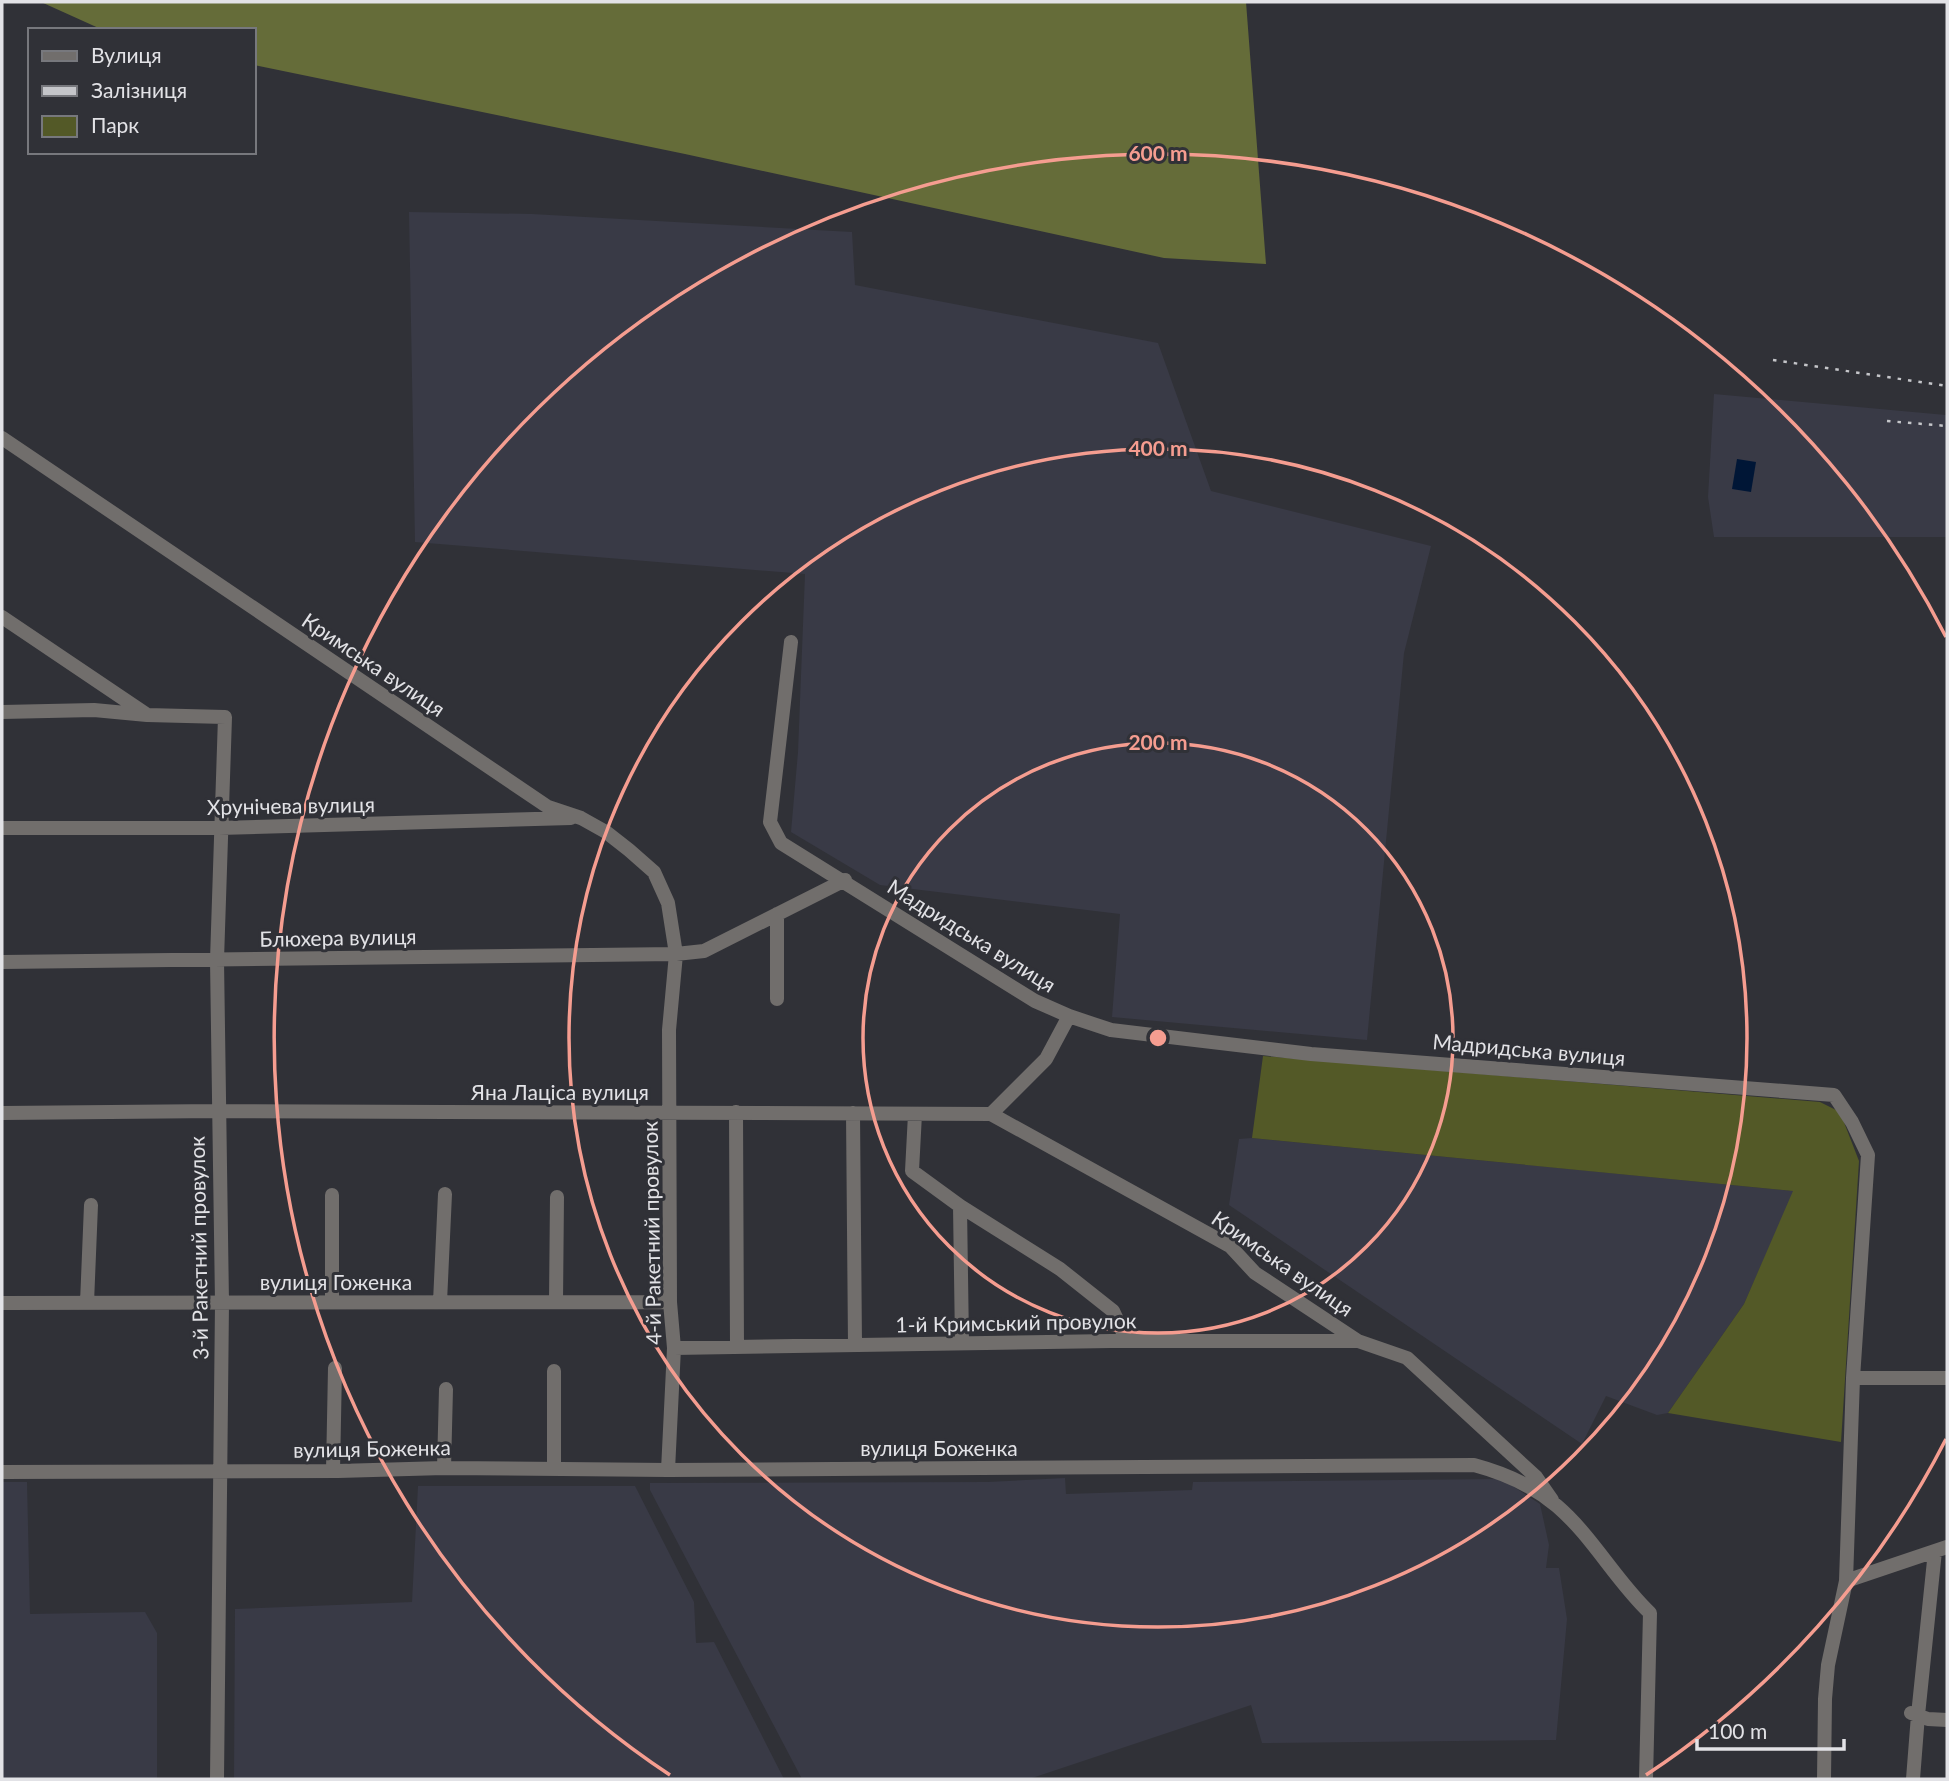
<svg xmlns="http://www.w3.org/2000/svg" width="1949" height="1781" viewBox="0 0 1949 1781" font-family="Lato,sans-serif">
  <rect width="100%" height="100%" fill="#303137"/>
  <path fill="#393a46" d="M409 212 532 214 852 232 855 285 1158 343 1211 491 1431 546 1404 653 1367 1040 1112 1017 1120 914 880 885 791 832 798 752 805 574 415 542Z
    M1714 394 1946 415 1947 537H1714L1708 497Z
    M1252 1138 1794 1191 1744 1304 1668 1413 1657 1415 1606 1396 1582 1444 1229 1205 1239 1139Z
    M1065 1478 1066 1494 1192 1490 1193 1482 1502 1479 1540 1504 1549 1545 1546 1568H1559L1567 1619 1556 1740 1262 1743 1251 1705 1029 1779H802L650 1490V1483L988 1482Z
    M2 1482H27L30 1614 145 1612 157 1633V1779H2Z
    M418 1486H635L694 1602 696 1643 714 1642 784 1779H234L235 1609 412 1602Z"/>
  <path fill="#535927" d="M1263 1056 1820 1102 1840 1112 1859 1161 1841 1442 1668 1413 1744 1304 1793 1191 1252 1138Z"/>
  <path fill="#656c39" d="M41 2H1246L1266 264 1164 258 685 154 254 65V30H103Z"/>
  <path fill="#001636" d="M1737 459 1756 462 1751 492 1732 489Z"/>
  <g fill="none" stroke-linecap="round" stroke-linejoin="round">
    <path stroke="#716e6c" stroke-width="14" d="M2 438 548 807 581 818 606 832 629 850 654 872 668 903 676 954 669 1030 670 1302 674 1348 668 1470
      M2 617 146 714
      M791 642 770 822 781 843 1035 1001 1069 1016 1111 1030 1311 1054 1834 1095 1852 1122 1868 1155 1853 1378 1846 1581 1828 1665 1825 1699 1824 1779
      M2 712 94 710 147 715 225 717 217 960 222 1303 217 1779
      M2 828H219L571 818
      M2 962 676 954 704 951 845 880
      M777 999V914
      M736 1112 737 1347
      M2 1113 218 1111 991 1114 1046 1059 1069 1016
      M853 1113 855 1345
      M915 1114 912 1171 960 1206 1060 1269 1113 1311 1127 1341
      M991 1114 1230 1246 1255 1273 1358 1341 1407 1358 1536 1477 1552 1500
      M960 1206 962 1343
      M332 1302V1195
      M440 1302 445 1194
      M556 1302 557 1197
      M2 1303 670 1302
      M87 1303 91 1205
      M674 1348 1111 1341H1358
      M1853 1378H1947
      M444 1468 446 1389
      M554 1468V1371
      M333 1471 335 1368
      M2 1472 338 1471 444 1468 668 1470 1474 1465C1504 1473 1533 1486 1557 1506 1593 1537 1616 1581 1650 1613L1646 1779
      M1846 1581 1947 1547
      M1911 1713 1928 1719 1947 1720
      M1913 1779 1918 1715 1935 1551"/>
    <path stroke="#c4c5c9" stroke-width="2.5" stroke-dasharray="3.5 7" stroke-linecap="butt" d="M1773 360 1947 386
      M1887 421 1947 426"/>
  </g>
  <g fill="none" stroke="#f59d90" stroke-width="3.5">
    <circle cx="1158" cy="1038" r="295"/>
    <circle cx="1158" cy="1038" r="589"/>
    <path d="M1946 1439A884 884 0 0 1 1646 1775M670 1775A884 884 0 1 1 1946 637"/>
  </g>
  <g text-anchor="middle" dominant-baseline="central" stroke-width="6" stroke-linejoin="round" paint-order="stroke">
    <g font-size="21" fill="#e2e2e6" stroke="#303137">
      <text transform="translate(374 664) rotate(34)">Кримська вулиця</text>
      <text transform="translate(291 805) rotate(-1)">Хрунічева вулиця</text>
      <text transform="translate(972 935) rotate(32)">Мадридська вулиця</text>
      <text transform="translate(338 937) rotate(-1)">Блюхера вулиця</text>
      <text transform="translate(1529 1049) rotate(5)">Мадридська вулиця</text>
      <text x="560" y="1091">Яна Лаціса вулиця</text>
      <text transform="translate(651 1233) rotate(-91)">4-й Ракетний провулок</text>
      <text transform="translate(198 1248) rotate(-91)">3-й Ракетний провулок</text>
      <text transform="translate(1283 1263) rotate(35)">Кримська вулиця</text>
      <text x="336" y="1281">вулиця Гоженка</text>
      <text transform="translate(1016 1322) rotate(-1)">1-й Кримський провулок</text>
      <text x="939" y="1447">вулиця Боженка</text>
      <text transform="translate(372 1448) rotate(-1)">вулиця Боженка</text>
    </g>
  </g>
  <circle cx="1158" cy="1038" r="10" fill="#f59d90" stroke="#303137" stroke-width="3.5"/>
  <g font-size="21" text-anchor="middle" font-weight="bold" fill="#f59d90" stroke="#303137" stroke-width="6" stroke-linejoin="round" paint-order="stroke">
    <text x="1158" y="161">600 m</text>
    <text x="1158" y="456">400 m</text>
    <text x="1158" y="750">200 m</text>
  </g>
  <rect width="1949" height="1781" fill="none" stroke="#e2e2e6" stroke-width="7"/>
  <rect x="28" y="28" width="228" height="126" fill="#303137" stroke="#77787d" stroke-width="2"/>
  <rect x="42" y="51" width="35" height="10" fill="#716e6c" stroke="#77787d" stroke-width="2"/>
  <text x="91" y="63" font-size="21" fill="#e2e2e6">Вулиця</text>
  <rect x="42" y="86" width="35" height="10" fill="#c4c5c9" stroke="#77787d" stroke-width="2"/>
  <text x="91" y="98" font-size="21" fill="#e2e2e6">Залізниця</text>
  <rect x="42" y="116" width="35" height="21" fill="#535927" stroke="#77787d" stroke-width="2"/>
  <text x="91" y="133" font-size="21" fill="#e2e2e6">Парк</text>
  <path d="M1697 1739v10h147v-10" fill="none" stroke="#e2e2e6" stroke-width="3.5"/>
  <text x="1708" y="1739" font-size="21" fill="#e2e2e6" stroke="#303137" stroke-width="5" paint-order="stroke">100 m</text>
</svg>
